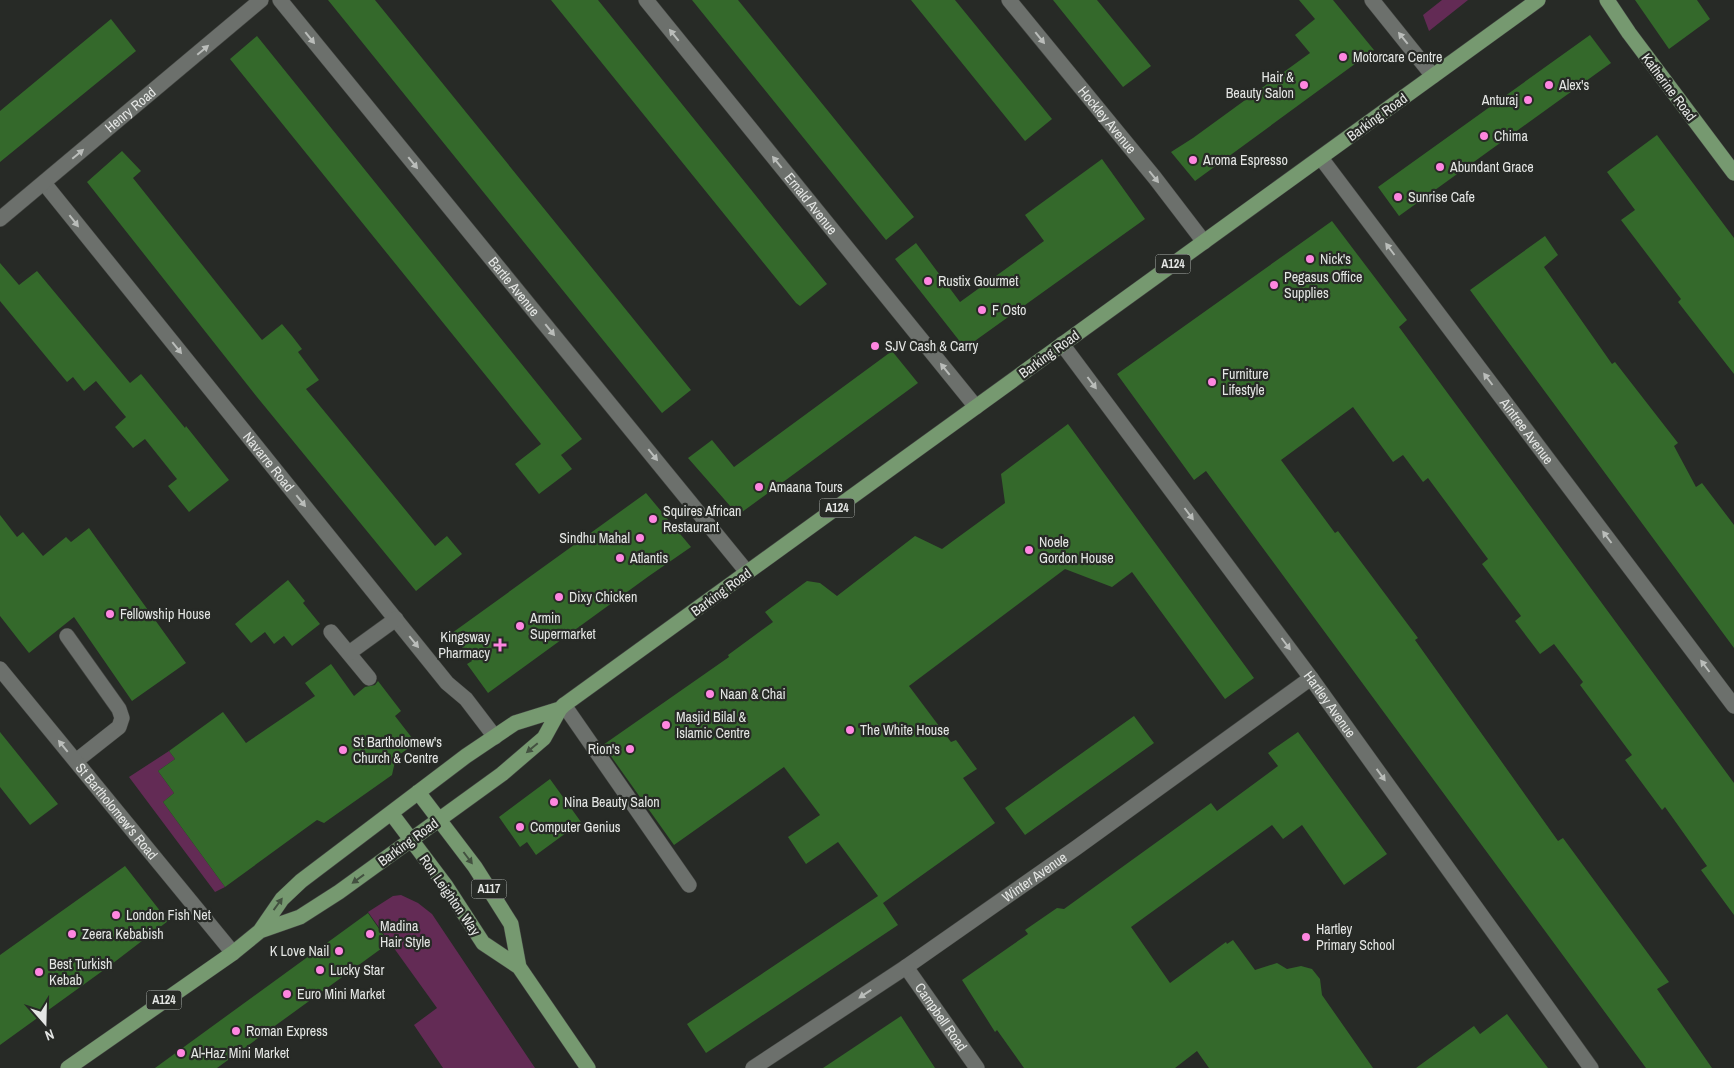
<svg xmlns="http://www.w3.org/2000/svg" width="1734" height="1068" viewBox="0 0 1734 1068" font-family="'Archivo Narrow',sans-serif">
  <rect width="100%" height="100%" fill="#272a26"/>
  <path fill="#632b55" d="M1442 0H1468L1429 31 1423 15Z
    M169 751 175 759 158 771 174 793 163 802 225 887 215 892 129 777Z
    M401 895 418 903 432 914 535 1068H443L414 1025 437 1008 368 912 393 896Z"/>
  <path fill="#34692b" d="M328 0H375L691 390 662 413Z
    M551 0H598L827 284 800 306 796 303Z
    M692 0H738L914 217 886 240Z
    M911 0H955L1052 119 1025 141Z
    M1053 0H1097L1151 66 1123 87Z
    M1299 0H1333L1374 50 1195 181 1171 152 1193 138 1310 53 1295 35 1315 19Z
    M1635 0H1697L1710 19 1669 49Z
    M111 19 136 51 0 162V111Z
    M1590 35 1611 63 1399 216 1378 187Z
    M257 36 582 439 561 455 572 469 539 494 515 464 541 444 230 59Z
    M1657 135 1734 238V374L1678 302 1681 299 1621 220 1635 210 1607 172Z
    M122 151 141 171 133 178 262 340 282 324 292 336 302 349 298 352 319 380 306 389 435 546 447 536 462 554 416 591 257 397 87 182Z
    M1102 159 1145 219 965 348 895 259 916 243 960 302 1044 241 1025 215Z
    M1332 221 1407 320 1399 327 1734 783V915L1701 870 1707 866 1665 807 1662 810 1625 760 1632 755 1580 685 1583 682 1554 644 1540 654 1515 621 1521 616 1482 564 1488 559 1428 478 1423 482 1403 455 1393 462 1353 407 1281 460 1335 533 1338 531 1418 638 1415 640 1558 841 1563 838 1669 982 1657 989 1712 1068H1646L1206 471 1194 480 1117 374Z
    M1545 236 1558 255 1544 267 1612 364 1615 362 1678 443 1674 446 1696 487 1702 483 1734 525V648L1470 290Z
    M0 263 19 285 37 271 130 383 141 374 185 428 186 426 229 480 189 512 168 486 177 479 145 439 133 448 115 427 126 417 96 381 84 391 73 377 67 382 0 301Z
    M892 351 918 383 738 515 688 458 712 440 734 467Z
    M1068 424 1254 678 1225 699 1132 572 1112 587 1065 569 909 686 951 742 956 740 977 769 963 778 995 823 883 903 898 925 706 1053 687 1024 878 896 838 842 806 864 788 837 820 815 784 767 674 845 603 745 729 657 728 655 773 622 765 612 807 581 820 583 837 596 915 536 942 549 1005 503 1001 474Z
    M646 493 691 547 649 576 488 693 467 664 472 661 452 633Z
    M0 515 17 537 23 532 43 556 66 537 71 542 89 528 186 663 132 701 74 617 29 653 0 616Z
    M288 580 305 601 303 603 320 624 292 646 284 636 274 644 265 632 251 643 235 624Z
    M331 664 354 696 365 687 375 685 378 681 401 711 395 716 416 743 396 757 392 775 324 823 317 820 299 833 225 887 163 802 174 793 158 771 175 759 169 751 223 712 246 743 315 696 305 683Z
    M1134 716 1154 743 1025 835 1005 808Z
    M0 732 58 804 30 825 0 787Z
    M1298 732 1387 854 1344 885 1302 825 1283 839 1272 825 1131 927 1170 983 1226 942 1227 944 1233 940 1255 970 1277 963 1287 969 1301 966 1312 969 1320 979 1322 995 1373 1068H1209L1197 1051 1175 1068H1024L997 1030 995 1032 962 980 1028 934 1025 930 1057 908 1064 909 1211 803 1217 811 1278 766 1268 753Z
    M550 779 581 822 536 855 527 842 520 847 499 817Z
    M125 866 168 921 108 967 0 1045V955Z
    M368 913 389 943 217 1068H155Z
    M1507 1014 1548 1068H1416L1474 1026 1480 1034Z
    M901 1016 935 1068H823Z"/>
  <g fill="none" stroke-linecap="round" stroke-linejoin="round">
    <defs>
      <g id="minor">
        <path id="s1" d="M280 0 747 572"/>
        <path id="s2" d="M646 0 976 407"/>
        <path id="s3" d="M1009 0 1155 178 1204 242"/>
        <path d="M1372 0 1433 76"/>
        <path id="s4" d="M1321 158 1734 706"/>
        <path id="s5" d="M44 183 447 683 466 699 495 737"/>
        <path id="s6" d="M0 219 261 0"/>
        <path id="s7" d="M1062 344 1311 678 1591 1068"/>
        <path d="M331 632 369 678"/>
        <path d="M67 636 119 709 122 718 119 727 76 761"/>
        <path d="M349 653 396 619"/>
        <path id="s8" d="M0 669 233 953"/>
        <path d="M564 705 689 885"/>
        <path id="s9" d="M906 967 977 1068"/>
        <path id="s10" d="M753 1068 906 967 1076 848 1311 678"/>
      </g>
      <path id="major" d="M1607 0 1629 33 1734 173
        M418 792 475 867 511 924 519 967
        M391 813 446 886 483 943 519 967 588 1068
        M260 931 300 917 339 892 502 774 544 738 560 709 564 705 1538 0
        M68 1068 233 953 260 931 282 899 301 881 466 756 515 723 560 709"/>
    </defs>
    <use href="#minor" stroke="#434542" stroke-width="16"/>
    <use href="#major" stroke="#434542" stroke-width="16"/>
    <use href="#minor" stroke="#6c706c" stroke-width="15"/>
    <use href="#major" stroke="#769970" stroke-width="15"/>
  </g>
  <defs><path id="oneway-solid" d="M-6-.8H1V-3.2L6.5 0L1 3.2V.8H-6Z" transform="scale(1.25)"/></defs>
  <g fill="#babdba">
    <use href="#oneway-solid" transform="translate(674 35) rotate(-129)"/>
    <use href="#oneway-solid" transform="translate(310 38) rotate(51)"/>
    <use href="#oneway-solid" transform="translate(1040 38) rotate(51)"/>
    <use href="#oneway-solid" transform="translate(1403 38) rotate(-129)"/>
    <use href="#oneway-solid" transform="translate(203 50) rotate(-40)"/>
    <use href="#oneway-solid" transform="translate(78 154) rotate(-40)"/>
    <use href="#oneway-solid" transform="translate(777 162) rotate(-129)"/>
    <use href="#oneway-solid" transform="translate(413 163) rotate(51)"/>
    <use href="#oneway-solid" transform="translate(1154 177) rotate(51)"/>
    <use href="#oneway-solid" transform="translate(74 221) rotate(52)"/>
    <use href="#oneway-solid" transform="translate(1390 249) rotate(-127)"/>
    <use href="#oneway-solid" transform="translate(550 330) rotate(51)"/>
    <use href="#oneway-solid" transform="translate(177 348) rotate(51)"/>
    <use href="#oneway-solid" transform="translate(945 369) rotate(-129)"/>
    <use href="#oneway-solid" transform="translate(1488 379) rotate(-127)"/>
    <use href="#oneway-solid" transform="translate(1092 383) rotate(53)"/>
    <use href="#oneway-solid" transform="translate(653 455) rotate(51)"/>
    <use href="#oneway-solid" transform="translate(301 501) rotate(51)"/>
    <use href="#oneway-solid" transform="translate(1189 514) rotate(53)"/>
    <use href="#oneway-solid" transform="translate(1607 537) rotate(-127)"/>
    <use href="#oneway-solid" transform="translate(414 642) rotate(51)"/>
    <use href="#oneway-solid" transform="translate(1286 644) rotate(53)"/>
    <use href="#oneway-solid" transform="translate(1705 666) rotate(-127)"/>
    <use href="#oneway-solid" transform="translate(63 746) rotate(-129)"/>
    <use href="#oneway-solid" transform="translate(1381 775) rotate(54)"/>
    <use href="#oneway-solid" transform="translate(865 994) rotate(147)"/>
  </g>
  <g fill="#435140">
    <use href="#oneway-solid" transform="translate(532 748) rotate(140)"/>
    <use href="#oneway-solid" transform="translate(468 858) rotate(53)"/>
    <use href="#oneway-solid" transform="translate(358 879) rotate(144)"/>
    <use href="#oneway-solid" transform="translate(278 904) rotate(-54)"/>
  </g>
  <g fill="#fe86e0" stroke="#272a26" stroke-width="2">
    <circle cx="1343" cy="57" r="5"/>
    <circle cx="1304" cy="85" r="5"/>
    <circle cx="1549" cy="85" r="5"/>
    <circle cx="1528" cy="100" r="5"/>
    <circle cx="1484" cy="136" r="5"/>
    <circle cx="1193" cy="160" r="5"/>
    <circle cx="1440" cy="167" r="5"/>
    <circle cx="1398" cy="197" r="5"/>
    <circle cx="1310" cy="259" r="5"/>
    <circle cx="928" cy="281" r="5"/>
    <circle cx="1274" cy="285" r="5"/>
    <circle cx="982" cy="310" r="5"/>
    <circle cx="875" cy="346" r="5"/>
    <circle cx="1212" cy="382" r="5"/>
    <circle cx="759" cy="487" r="5"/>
    <circle cx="653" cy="519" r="5"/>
    <circle cx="640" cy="538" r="5"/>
    <circle cx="1029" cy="550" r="5"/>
    <circle cx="620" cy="558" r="5"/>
    <circle cx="559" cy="597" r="5"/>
    <circle cx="110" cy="614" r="5"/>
    <circle cx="520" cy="626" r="5"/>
    <path d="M497.5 637.5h5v5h5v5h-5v5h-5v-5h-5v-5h5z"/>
    <circle cx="710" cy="694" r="5"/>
    <circle cx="666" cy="725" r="5"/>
    <circle cx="850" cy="730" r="5"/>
    <circle cx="630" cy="749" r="5"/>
    <circle cx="343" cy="750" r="5"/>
    <circle cx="554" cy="802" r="5"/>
    <circle cx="520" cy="827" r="5"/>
    <circle cx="116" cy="915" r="5"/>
    <circle cx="72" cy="934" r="5"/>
    <circle cx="370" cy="934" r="5"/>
    <circle cx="1306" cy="937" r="5"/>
    <circle cx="339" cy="951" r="5"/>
    <circle cx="320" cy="970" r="5"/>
    <circle cx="39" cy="972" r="5"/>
    <circle cx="287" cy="994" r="5"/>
    <circle cx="236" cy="1031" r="5"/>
    <circle cx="181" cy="1053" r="5"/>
  </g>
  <g text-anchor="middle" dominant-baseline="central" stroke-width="4.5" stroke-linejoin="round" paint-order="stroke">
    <g fill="#272a26" stroke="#abaeab" stroke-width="1">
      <rect x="1155.5" y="254.5" width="35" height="19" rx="4"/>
      <rect x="819.5" y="498.5" width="35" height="19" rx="4"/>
      <rect x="471.5" y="879.5" width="35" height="19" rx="4"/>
      <rect x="146.5" y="990.5" width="35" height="19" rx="4"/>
    </g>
    <g font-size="12" font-weight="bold" fill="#e4e6e4">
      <text x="1173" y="264">A124</text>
      <text x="837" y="508">A124</text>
      <text x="489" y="889">A117</text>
      <text x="164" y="1000">A124</text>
    </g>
    <g font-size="14" fill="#e4e6e4" stroke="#272a26" text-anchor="start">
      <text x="1353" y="57">Motorcare Centre</text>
      <text x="1294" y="77" text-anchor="end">Hair &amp;<tspan x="1294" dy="16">Beauty Salon</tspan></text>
      <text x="1559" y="85">Alex's</text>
      <text x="1518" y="100" text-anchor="end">Anturaj</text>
      <text x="1494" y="136">Chima</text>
      <text x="1203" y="160">Aroma Espresso</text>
      <text x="1450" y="167">Abundant Grace</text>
      <text x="1408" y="197">Sunrise Cafe</text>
      <text x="1320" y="259">Nick's</text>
      <text x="1284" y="277">Pegasus Office<tspan x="1284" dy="16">Supplies</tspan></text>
      <text x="938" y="281">Rustix Gourmet</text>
      <text x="992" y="310">F Osto</text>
      <text x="885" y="346">SJV Cash &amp; Carry</text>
      <text x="1222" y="374">Furniture<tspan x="1222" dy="16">Lifestyle</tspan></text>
      <text x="769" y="487">Amaana Tours</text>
      <text x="663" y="511">Squires African<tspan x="663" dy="16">Restaurant</tspan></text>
      <text x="630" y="538" text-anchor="end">Sindhu Mahal</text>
      <text x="1039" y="542">Noele<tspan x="1039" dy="16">Gordon House</tspan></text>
      <text x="630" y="558">Atlantis</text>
      <text x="569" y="597">Dixy Chicken</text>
      <text x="120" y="614">Fellowship House</text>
      <text x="530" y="618">Armin<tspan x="530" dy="16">Supermarket</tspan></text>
      <text x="490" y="637" text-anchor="end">Kingsway<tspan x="490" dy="16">Pharmacy</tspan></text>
      <text x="720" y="694">Naan &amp; Chai</text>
      <text x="676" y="717">Masjid Bilal &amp;<tspan x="676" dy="16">Islamic Centre</tspan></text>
      <text x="860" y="730">The White House</text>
      <text x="353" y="742">St Bartholomew's<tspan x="353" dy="16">Church &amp; Centre</tspan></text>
      <text x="620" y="749" text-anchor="end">Rion's</text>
      <text x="564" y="802">Nina Beauty Salon</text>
      <text x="530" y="827">Computer Genius</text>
      <text x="126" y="915">London Fish Net</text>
      <text x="380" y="926">Madina<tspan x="380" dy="16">Hair Style</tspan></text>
      <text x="1316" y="929">Hartley<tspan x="1316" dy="16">Primary School</tspan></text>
      <text x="82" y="934">Zeera Kebabish</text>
      <text x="329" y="951" text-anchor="end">K Love Nail</text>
      <text x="49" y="964">Best Turkish<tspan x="49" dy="16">Kebab</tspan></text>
      <text x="330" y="970">Lucky Star</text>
      <text x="297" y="994">Euro Mini Market</text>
      <text x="246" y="1031">Roman Express</text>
      <text x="191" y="1053">Al-Haz Mini Market</text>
    </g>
    <g font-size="14" fill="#e4e6e4" stroke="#272a26">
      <text transform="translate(1669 87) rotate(53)">Katherine Road</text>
      <text stroke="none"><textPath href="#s6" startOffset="170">Henry Road</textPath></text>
      <text transform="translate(1377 117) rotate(-36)">Barking Road</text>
      <text stroke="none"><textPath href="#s3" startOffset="155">Hockley Avenue</textPath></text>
      <text stroke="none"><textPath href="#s2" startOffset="262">Ernald Avenue</textPath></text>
      <text stroke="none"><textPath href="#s1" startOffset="370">Bartle Avenue</textPath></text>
      <text transform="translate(1049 354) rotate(-36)">Barking Road</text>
      <text stroke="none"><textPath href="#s4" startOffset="342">Aintree Avenue</textPath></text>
      <text stroke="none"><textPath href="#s5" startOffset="358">Navarre Road</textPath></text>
      <text transform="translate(721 592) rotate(-36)">Barking Road</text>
      <text stroke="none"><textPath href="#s7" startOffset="449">Hartley Avenue</textPath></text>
      <text stroke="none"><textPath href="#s8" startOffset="184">St Bartholomew's Road</textPath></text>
      <text transform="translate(408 842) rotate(-36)">Barking Road</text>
      <text stroke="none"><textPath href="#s10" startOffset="340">Winter Avenue</textPath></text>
      <text transform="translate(450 895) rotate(55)">Ron Leighton Way</text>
      <text stroke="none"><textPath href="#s9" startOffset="61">Campbell Road</textPath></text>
    </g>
  </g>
  <g transform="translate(45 1023) rotate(160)" stroke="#272a26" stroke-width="4" paint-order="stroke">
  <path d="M0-4L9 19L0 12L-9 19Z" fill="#e4e6e4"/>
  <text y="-8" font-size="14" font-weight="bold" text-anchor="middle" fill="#e4e6e4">N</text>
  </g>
</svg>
